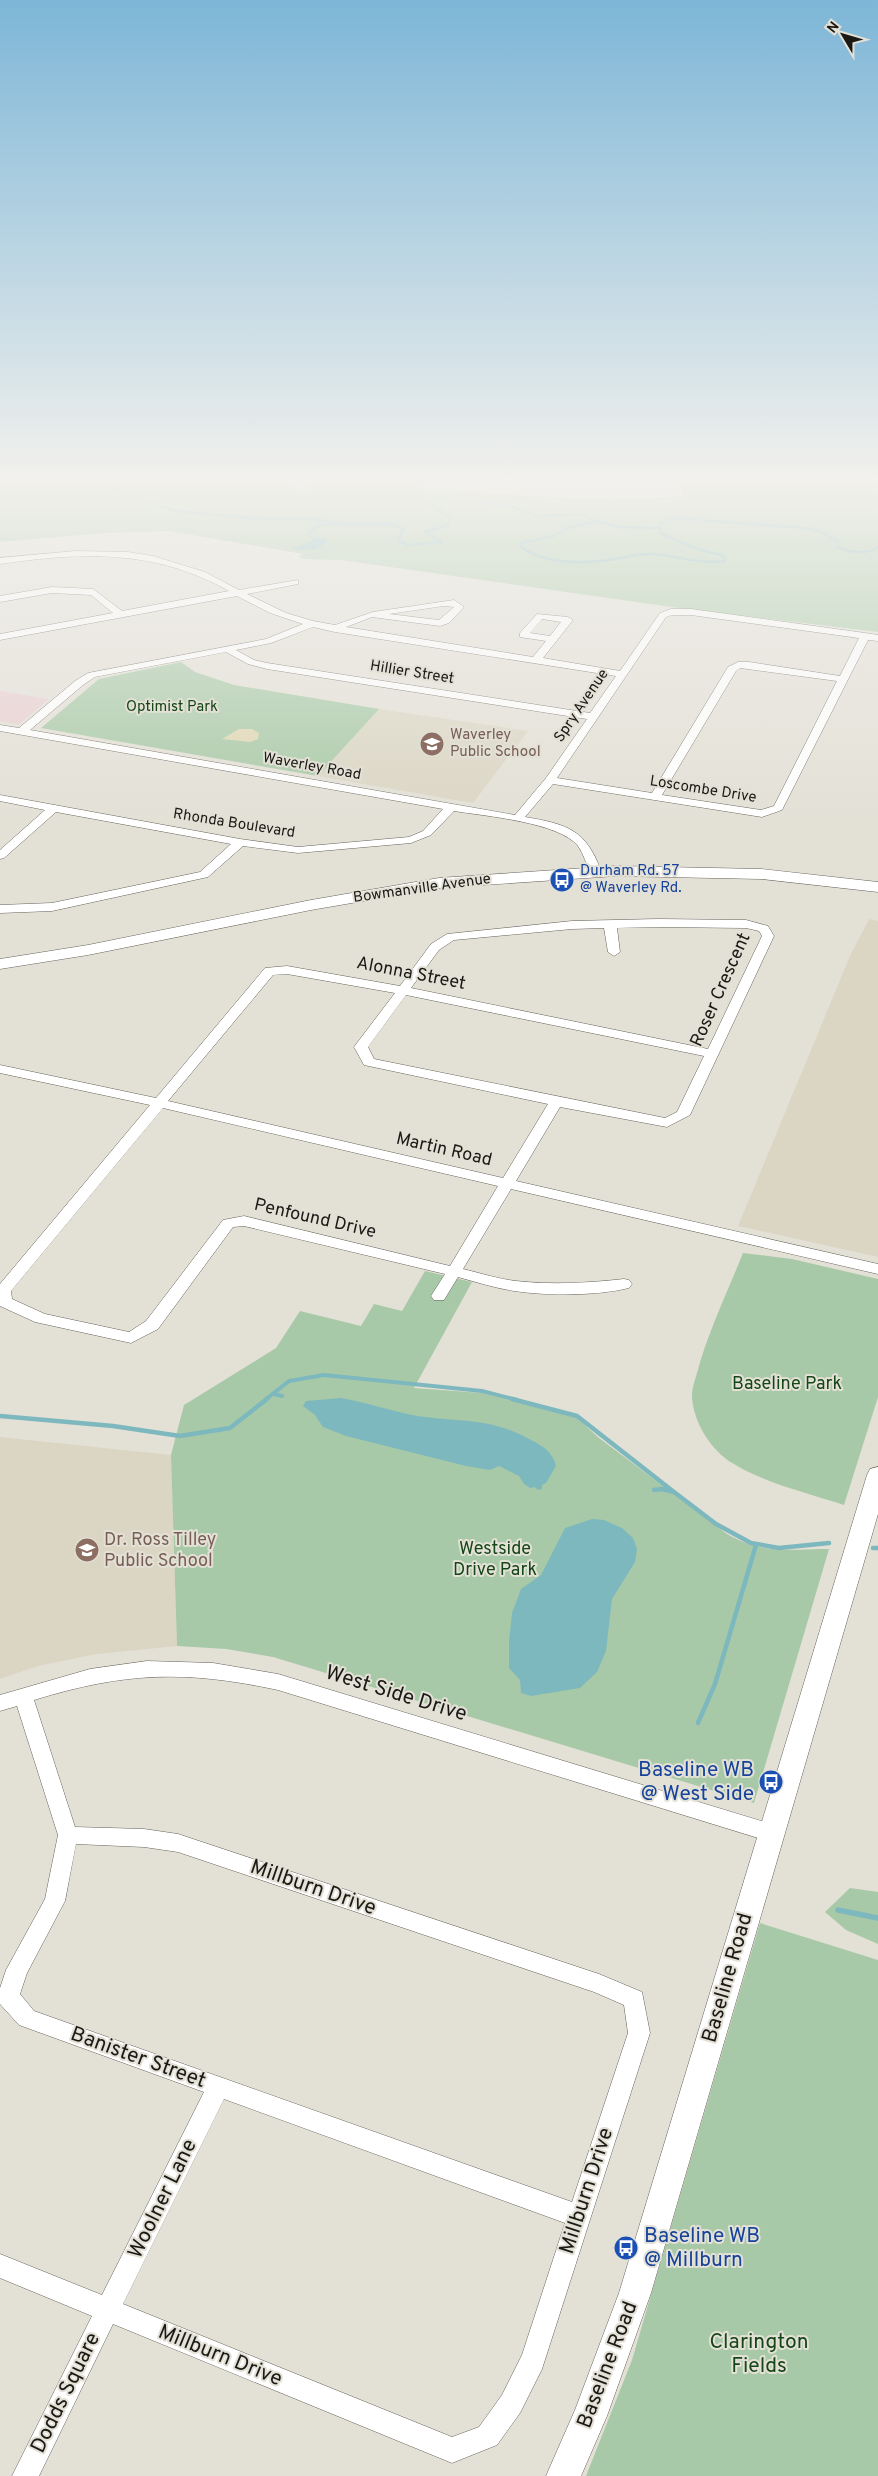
<svg xmlns="http://www.w3.org/2000/svg" width="878" height="2476" viewBox="0 0 878 2476" font-family="Overpass,sans-serif">
  <rect width="100%" height="100%" fill="#e3e0d6"/>
  <path fill="#e9cfd1" d="M0 691 49 699 18 725 0 721Z"/>
  <path fill="#dbd6c4" d="M379 709 528 731 473 803 318 776Z
    M869 919 878 921V1257L738 1226 850 956Z
    M0 1437 171 1455 177 1646 97 1654 38 1666 0 1679Z"/>
  <path fill="#a8c9a7" d="M0 480H264L305 490 317 480H424L420 488C507 495 596 503 684 496L679 481 682 480H878V632L671 607 341 560 303 559 298 557 303 554 169 531 106 533 0 542Z
    M181 662 195 672 234 685 379 709 318 776 41 728 99 679Z
    M743 1253 792 1259 878 1279V1397L844 1505C808 1493 767 1484 734 1464 711 1451 693 1422 692 1396 692 1388 695 1380 697 1373 708 1332 727 1293 743 1253Z
    M425 1271 472 1282 414 1388 482 1393 577 1418 599 1438 727 1534C764 1555 789 1549 829 1549L754 1803 273 1657 226 1649 177 1646 171 1455 184 1405 276 1348 300 1311 361 1326 374 1304 402 1311Z
    M850 1888 878 1892V1944L846 1930 825 1912Z
    M760 1923 878 1960V2476H586L632 2360Z"/>
  <path fill="#e0d7b2" d="M239 729H252L259 733 258 739 250 742 222 739Z"/>
  <path fill="#7db8be" d="M310 536 328 539C321 554 302 549 290 549L312 541 313 538Z
    M341 1398C365 1402 388 1410 412 1415 457 1423 488 1416 531 1440 543 1446 553 1452 556 1466L546 1483 542 1485V1489L538 1490 535 1487 530 1488 524 1484 519 1476 499 1466 490 1470 466 1466 346 1436 323 1427 315 1415 303 1406 306 1401Z
    M592 1519 604 1520 622 1528 633 1538 637 1549 635 1562 612 1599 606 1651 597 1672 580 1688 531 1696 521 1693 520 1680 509 1668V1641L512 1613 521 1589 541 1575 565 1528Z"/>
  <g fill="none" stroke-linecap="round" stroke-linejoin="round">
    <path stroke="#7db8be" stroke-width="2.5" d="M69 482 134 491 156 505 177 511 261 519H313L339 524H390L403 529 399 541 408 545 442 542 425 532 448 525 451 518 431 504 429 502 431 499 504 504 538 516 582 514 595 521 568 528 554 536 520 543 521 547C547 565 584 564 614 559 626 557 637 554 649 554 675 554 698 565 725 561L722 555 697 549 660 533 661 523 673 518 805 528 819 531 838 541 837 547C851 552 865 556 878 547
      M14 488 28 491 42 486
      M595 521 619 527 660 528
      M310 536 309 533 319 525 338 524"/>
    <path stroke="#7db8be" stroke-width="4" d="M274 1394 282 1396
      M265 1400 289 1381 324 1375 482 1391 517 1400"/>
    <path stroke="#7db8be" stroke-width="4.5" d="M512 1399 577 1416 674 1492
      M0 1416 113 1426 180 1436 230 1428 267 1399
      M654 1490 662 1489 674 1492 716 1524 751 1543 779 1548 829 1543
      M873 1548H878
      M698 1723 715 1684 756 1545"/>
    <path stroke="#7db8be" stroke-width="5.5" d="M838 1910 878 1918"/>
    <defs>
      <path id="street" d="M76 551 128 552 153 556 205 572 239 590 298 580V584L247 594 286 613 313 621 335 625 373 612 454 600 464 607 449 623 440 626 372 617 346 627 533 657 546 641 520 637V633L537 614 568 617 573 620 543 658 620 671 660 613 671 609H691L865 633 878 635V641L868 640 782 810 762 817 553 784 525 817C566 824 586 829 601 871L599 873H591C586 865 584 854 578 846 559 822 484 816 454 811L431 835 411 843 298 853 243 846 208 877 52 911 0 913V905L52 903 200 872 231 844 56 812 4 858 0 859V850L45 810 0 801V795L240 839 298 847 409 837 423 831 443 809 0 731V725L19 728 75 681 88 673 266 639 303 624 270 613 237 596 0 640V634L113 613 91 595 52 593 0 602V596L52 587 93 589 122 611 229 591C155 549 82 552 0 564V558ZM444 606 454 607 439 620 389 614ZM672 615H691L859 638 840 676 749 662H738L728 667 652 793 557 778 666 617ZM542 619 561 622 550 636 530 633ZM313 627 335 632 616 676 590 713 267 663 254 660 236 650 271 643ZM226 652 248 664 267 669 587 719 546 778 515 815 30 730 83 685 95 677ZM740 668 837 681 774 806 761 810 662 795 736 671Z
        M658 919 746 920 768 926 774 936 690 1115 667 1127 560 1107 516 1181 878 1264V1274L511 1189 463 1269C480 1273 498 1279 516 1281 552 1285 588 1283 624 1279L629 1280 632 1284 629 1288C597 1296 547 1296 514 1291 495 1288 476 1282 458 1277L444 1300H434L431 1296 445 1274 244 1226 233 1227 158 1329 131 1343 35 1322 0 1306V1284L150 1105 0 1073V1065L156 1098 265 968 287 966 400 986 431 944 447 934 572 921ZM658 927 746 928 759 931 762 936 708 1049 411 988 439 950 454 940 572 929 604 928 608 952 614 956 620 952 617 928ZM287 974 395 993 354 1047 364 1065 548 1104 503 1178 168 1101 273 975ZM406 995 704 1056 677 1112 665 1118 374 1059 368 1047ZM163 1108 498 1186 450 1266 244 1216 223 1220 146 1321 129 1332 45 1314 12 1299 11 1291Z
        M147 1661 213 1663 278 1674 771 1824 778 1827 781 1833 778 1839 771 1842 278 1690C185 1670 125 1672 34 1700L75 1827 144 1829 178 1834 599 1974 642 1992 650 2033 542 2369 520 2413 497 2445 452 2463 113 2324 39 2476H12L92 2316 0 2278V2254L102 2295 204 2092 19 2025 0 2004V1988L6 1970 45 1899 58 1835 17 1706 0 1711V1695L90 1669ZM76 1844 144 1847 178 1852 594 1992 624 2005 628 2033 572 2202 34 2011 20 1994 27 1973 65 1901ZM224 2099 565 2223 522 2355 502 2395 479 2427 452 2437 123 2304Z"/>
      <path id="secondary" d="M616 866 761 869 878 882V892L761 879 616 876 439 888 311 910 88 955 0 969V959L88 945 311 900 439 878Z
        M878 1467V1514L651 2293 607 2416 581 2476H546L575 2410 619 2293 867 1475 870 1469Z"/>
    </defs>
    <use href="#street" stroke="#66635b" stroke-width="1"/>
    <use href="#secondary" stroke="#66635b" stroke-width="1"/>
    <use href="#street" fill="#fff" fill-rule="evenodd"/>
    <use href="#secondary" fill="#fff" fill-rule="evenodd"/>
  </g>
  <linearGradient id="sky" x2="0" y2="1"><stop stop-color="#7db6d7"/><stop offset="0.58" stop-color="#f2f1ed"/><stop offset="1" stop-color="#f2f1ed" stop-opacity="0"/></linearGradient>
  <rect width="878" height="827" fill="url(#sky)"/>
  <defs>
    <symbol id="school-disc" viewBox="-11 -11 22 22"><circle r="9.5" fill="#8d6e63" stroke="#e3e0d6"/><path d="M0-5L7-2L0 1L-7-2ZM-4 1L0 2.5L4 1V4Q0 6-4 4Z" fill="#fff"/></symbol>
    <symbol id="bus-disc" viewBox="-11 -11 22 22"><circle r="9.5" fill="#1a4fb4" stroke="#e3e0d6"/><path d="M-5-6H5V4H4V6H2V4H-2V6H-4V4H-5ZM-3.5-4V0h7V-4ZM-3.5 1.2v1.5H-2V1.2ZM2 1.2v1.5H3.5V1.2Z" fill="#fff"/></symbol>
  </defs>
  <g fill-rule="evenodd">
    <use href="#school-disc" x="418" y="730" width="28" height="28"/>
    <use href="#bus-disc" x="548" y="866" width="28" height="28"/>
    <use href="#school-disc" x="73" y="1536" width="28" height="28"/>
    <use href="#bus-disc" x="757" y="1768" width="28" height="28"/>
    <use href="#bus-disc" x="612" y="2234" width="28" height="28"/>
  </g>
  <g text-anchor="middle" dominant-baseline="central" stroke-width="4" stroke-linejoin="round" paint-order="stroke">
    <g font-size="15" fill="#1a1915" stroke="#e3e0d6">
      <text transform="translate(412 673) rotate(9)">Hillier Street</text>
      <text transform="translate(582 706) rotate(-56)">Spry Avenue</text>
      <text transform="translate(312 767) rotate(10)">Waverley Road</text>
      <text transform="translate(703 790) rotate(9)">Loscombe Drive</text>
      <text transform="translate(234 824) rotate(9)">Rhonda Boulevard</text>
      <text transform="translate(422 889) rotate(-8)">Bowmanville Avenue</text>
    </g>
    <g font-size="15" fill="#144617" stroke="#e3e0d6">
      <text x="172" y="707">Optimist Park</text>
    </g>
    <g font-size="15" fill="#785e54" stroke="#e3e0d6" text-anchor="start">
      <text x="450" y="735">Waverley<tspan x="450" dy="17">Public School</tspan></text>
    </g>
    <g font-size="15" fill="#164399" stroke="#e3e0d6" text-anchor="start">
      <text x="580" y="871">Durham Rd. 57<tspan x="580" dy="17">@ Waverley Rd.</tspan></text>
    </g>
    <g font-size="18" fill="#1a1915" stroke="#e3e0d6">
      <text transform="translate(411 974) rotate(11)">Alonna Street</text>
      <text transform="translate(721 990) rotate(-66)">Roser Crescent</text>
      <text transform="translate(444 1150) rotate(13)">Martin Road</text>
      <text transform="translate(315 1219) rotate(13)">Penfound Drive</text>
    </g>
    <g font-size="18" fill="#144617" stroke="#e3e0d6">
      <text x="787" y="1384">Baseline Park</text>
      <text x="495" y="1549">Westside<tspan x="495" dy="21">Drive Park</tspan></text>
    </g>
    <g font-size="18" fill="#785e54" stroke="#e3e0d6" text-anchor="start">
      <text x="104" y="1540">Dr. Ross Tilley<tspan x="104" dy="21">Public School</tspan></text>
    </g>
    <g font-size="21" fill="#1a1915" stroke="#e3e0d6">
      <text transform="translate(396 1694) rotate(17)">West Side Drive</text>
      <text transform="translate(313 1888) rotate(19)">Millburn Drive</text>
      <text transform="translate(728 1978) rotate(-74)">Baseline Road</text>
      <text transform="translate(138 2058) rotate(20)">Banister Street</text>
      <text transform="translate(587 2191) rotate(-72)">Millburn Drive</text>
      <text transform="translate(163 2199) rotate(-64)">Woolner Lane</text>
      <text transform="translate(220 2356) rotate(22)">Millburn Drive</text>
      <text transform="translate(608 2365) rotate(-69)">Baseline Road</text>
      <text transform="translate(66 2393) rotate(-64)">Dodds Square</text>
    </g>
    <g font-size="21" fill="#164399" stroke="#e3e0d6" text-anchor="end">
      <text x="754" y="1770">Baseline WB<tspan x="754" dy="24">@ West Side</tspan></text>
      <text x="644" y="2236" text-anchor="start">Baseline WB<tspan x="644" dy="24">@ Millburn</tspan></text>
    </g>
    <g font-size="21" fill="#144617" stroke="#e3e0d6">
      <text x="759" y="2342">Clarington<tspan x="759" dy="24">Fields</tspan></text>
    </g>
  </g>
  <g transform="translate(843 35) rotate(308)" stroke="#e3e0d6" stroke-width="4" paint-order="stroke">
  <path d="M0-4L9 19L0 12L-9 19Z" fill="#1a1915"/>
  <text y="-8" font-size="14" font-weight="bold" text-anchor="middle" fill="#1a1915">N</text>
  </g>
</svg>
